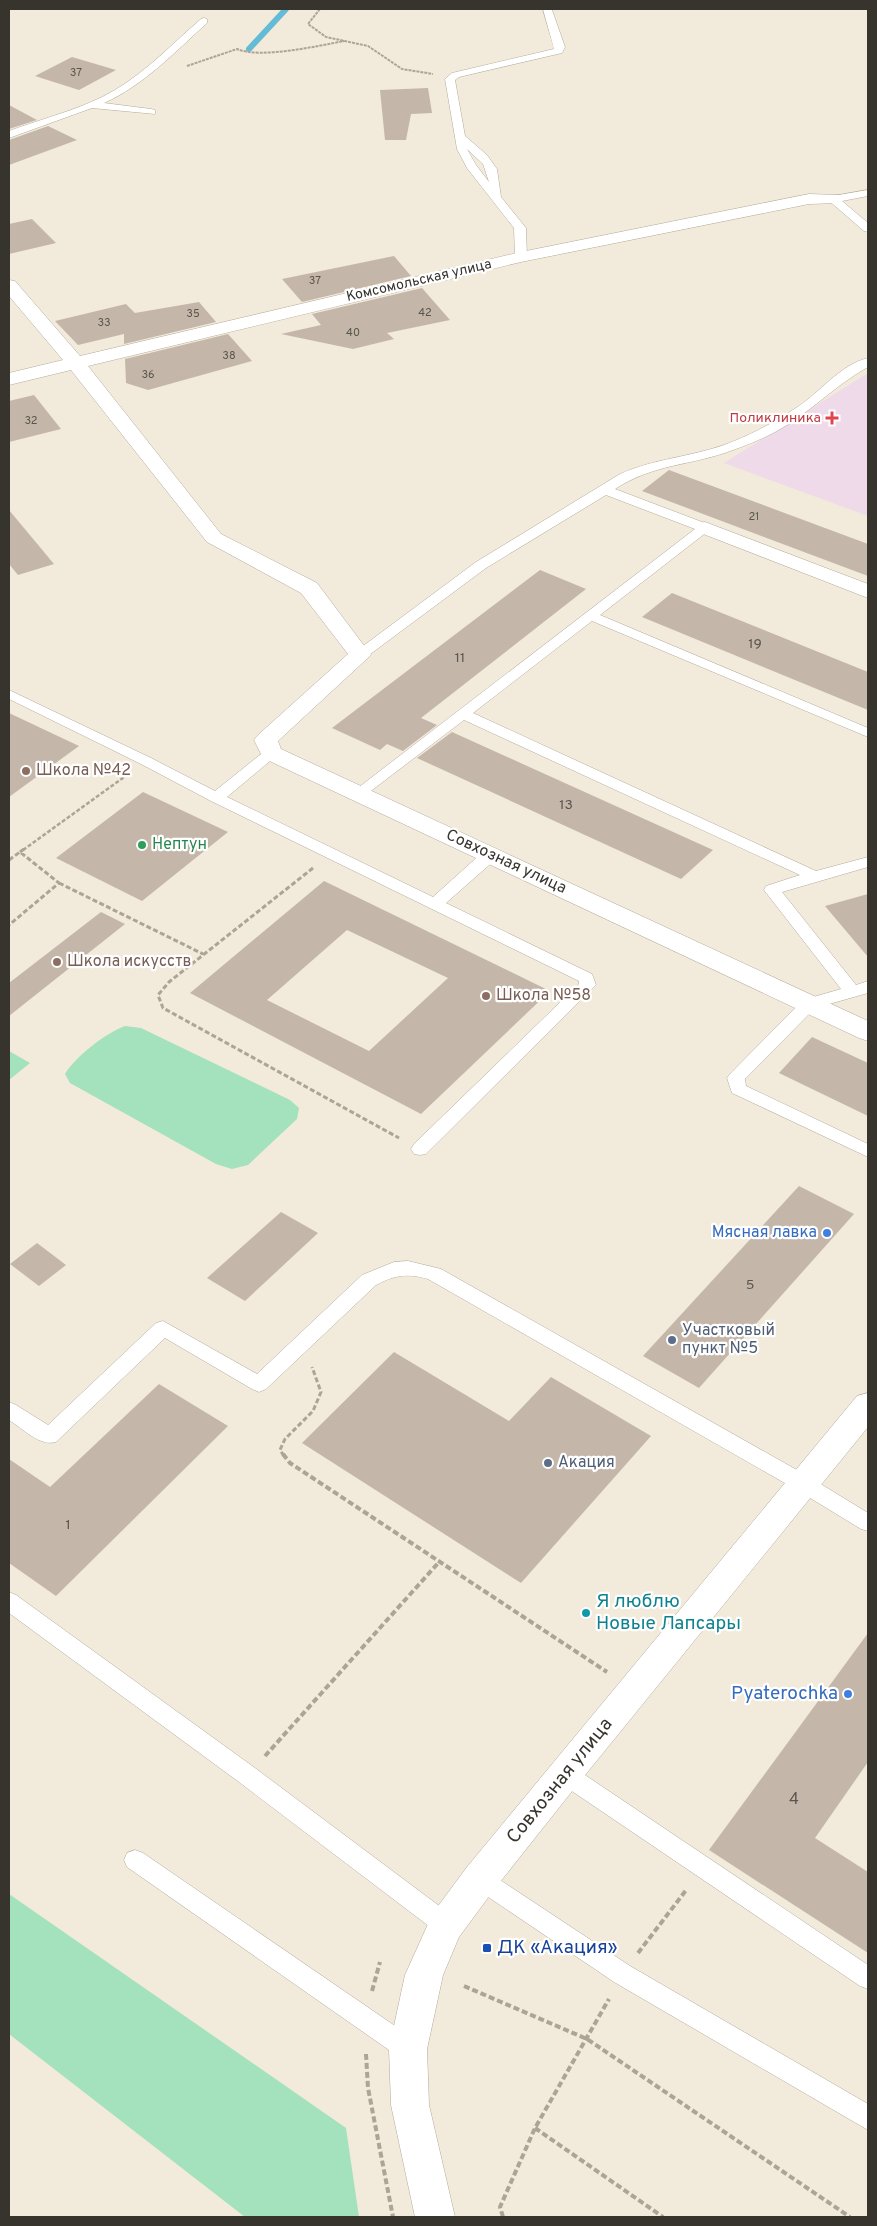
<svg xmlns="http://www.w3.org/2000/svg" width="877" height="2226" viewBox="0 0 877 2226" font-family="Overpass,sans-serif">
  <rect width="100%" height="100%" fill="#f2eada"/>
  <path fill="#eedae9" d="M868 373V516L724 463Z"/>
  <path fill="#a3e2bc" d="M125 1026 141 1028 290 1100 299 1108 297 1119 248 1165 232 1169 216 1164 70 1083 65 1074C76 1056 106 1033 125 1026Z
    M9 1051 30 1063 9 1080Z
    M9 1894 346 2128 359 2217H245L9 2034Z"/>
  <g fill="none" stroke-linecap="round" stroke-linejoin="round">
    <path stroke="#63bbd6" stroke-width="6" d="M249 49 286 9"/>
  </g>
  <path fill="#c4b7aa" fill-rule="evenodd" d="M72 57 116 70 79 90 35 76Z
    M428 88 432 113 411 114 406 140H385L380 90Z
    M9 105 37 120 9 129Z
    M48 126 77 140 9 165V140Z
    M32 219 56 243 9 254V224Z
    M394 256 411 276 302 302 282 279Z
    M422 288 450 320 387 333 394 339 353 349 281 334 321 325 312 314Z
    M199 302 216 322 124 344V334L78 345 55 321 126 304 135 313Z
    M228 334 252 361 148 390 126 383 125 359Z
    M34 395 61 429 9 442V401Z
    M669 470 868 544V576L642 491Z
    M9 510 54 564 18 575 9 564Z
    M540 570 586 589 421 718 437 725 403 751 387 744 380 750 332 728Z
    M672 593 868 672V710L642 617Z
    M9 713 79 746 9 797Z
    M452 732 713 850 681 879 417 758Z
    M143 792 228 832 142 901 56 858Z
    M324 881 550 991 421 1114 190 993ZM347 930 448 978 369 1051 267 1000Z
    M868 894V957L825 906Z
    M101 912 125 924 9 1016V983Z
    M812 1037 868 1063V1116L779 1073Z
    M799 1186 854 1214 699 1388 643 1356Z
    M281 1212 318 1233 245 1301 207 1278Z
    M37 1243 66 1265 39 1286 10 1264Z
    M394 1352 509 1421 551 1377 651 1436 521 1583 302 1443Z
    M159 1384 228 1426 56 1596 9 1563V1459L50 1487Z
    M868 1633V1762L815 1838 868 1872V1953L709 1850Z"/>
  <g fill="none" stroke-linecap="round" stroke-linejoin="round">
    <defs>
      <path id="service" d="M543 9 552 10 565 47 562 53 459 77 455 80 465 136 487 155 497 169 501 197 526 228 527 257 521 260 515 257 514 228 467 168 457 149 445 79 452 73 554 49ZM467 149 483 164 489 182 476 165Z
        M204 18 207 19V23C175 52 144 85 104 103L151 109 155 110V114L92 108 9 138V131C44 118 83 109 115 90 147 71 173 43 201 19Z
        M868 190V196L842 201 868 223V232L864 231 827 199 833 196Z
        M868 358V367C835 385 809 414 775 432 762 439 747 445 733 450 691 466 655 463 615 489L710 525 712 528 600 615 868 728V737L592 621 473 713 816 871 868 857V867L782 892 856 985 868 981V993L815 1008 745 1079 746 1086 868 1144V1157L732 1093 727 1078 730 1074 803 1000 841 989 764 890 766 886 800 875 464 720 363 797H353L350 794 695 529 606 495 486 568 365 658H355L353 655 355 652 476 562 620 474C653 459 690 457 724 445 749 436 773 423 796 408 820 393 839 365 868 358Z
        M9 690 151 758 215 791 266 750H276L278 753 276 756 227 797 433 897 484 851H496L498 855 496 859 446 903 592 974 596 985 426 1154 420 1155 414 1154 411 1149 414 1144 579 984V981L211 801 141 764 9 699Z
        M408 1261 441 1269 811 1478 868 1513V1531L861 1529 797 1490 428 1279C408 1273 394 1275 376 1285L266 1389 259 1392 252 1389 165 1338 56 1442C40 1447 22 1428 9 1420V1402L16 1405 48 1425 156 1323 163 1321 257 1374 362 1275 394 1262Z
        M9 1592 16 1595 255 1768 454 1917 458 1925 454 1933 446 1936 438 1933 239 1782 9 1613Z
        M565 1764 573 1767 868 1965V1989L860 1986 557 1781 554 1774 557 1767Z
        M135 1850 143 1853 417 2041 420 2049 417 2057 408 2061 399 2057 127 1867 124 1860 127 1853Z
        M480 1868 488 1872 630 1966 868 2104V2130L614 1982 472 1886 469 1879 472 1872Z"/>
      <path id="minor" d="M809 194 839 195 842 199 839 203 809 204 521 262 88 366 221 534 317 583 371 655 278 741 281 749 868 1021V1041L859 1038 263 758 254 740 258 735 348 654 301 593 207 542 71 370 9 385V373L63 360 9 296V280L15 281 80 356 521 252Z
        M705 522 868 584V598L698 532 694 528 698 524Z"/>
      <path id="tertiary" d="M868 1393V1427L577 1785 493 1891 459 1937 443 1975 427 2049 429 2105 455 2217H415L391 2105 389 2049 405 1975 433 1913 467 1867 553 1763 857 1396Z"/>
    </defs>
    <use href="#service" stroke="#b3ab9c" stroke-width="1"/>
    <use href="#minor" stroke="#b3ab9c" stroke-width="1"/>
    <use href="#tertiary" stroke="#b3ab9c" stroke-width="1"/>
    <path stroke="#aba598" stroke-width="2" stroke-dasharray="3 1" stroke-linecap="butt" d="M320 9 308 24 326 37 368 46 402 69 433 74
      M187 66 237 49C261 59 317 46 344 41"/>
    <path stroke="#aba598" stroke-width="2.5" stroke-dasharray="4 2" stroke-linecap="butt" d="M23 850 127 775"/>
    <path stroke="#aba598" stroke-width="3" stroke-dasharray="5 2.5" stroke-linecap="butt" d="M20 852 24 849
      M9 860 20 852 59 883 9 925
      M313 868 169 982 158 995 163 1008 399 1138
      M59 883 203 954
      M284 1456 280 1450 285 1439 313 1411 321 1392 312 1367"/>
    <path stroke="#aba598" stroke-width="4" stroke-dasharray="6 3" stroke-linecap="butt" d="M283 1454 290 1463 607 1672
      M265 1756 440 1561
      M638 1953 687 1889
      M464 1986 587 2039 850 2217
      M372 1991 380 1962
      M366 2054 368 2088 393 2217
      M535 2128 663 2217
      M503 2217 500 2207 535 2128 609 1999"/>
    <use href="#service" fill="#fff" fill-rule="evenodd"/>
    <use href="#minor" fill="#fff" fill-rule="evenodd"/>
    <use href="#tertiary" fill="#fff" fill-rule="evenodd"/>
  </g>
  <path fill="#e0444e" stroke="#fff" stroke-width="2" d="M829.5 410.5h5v5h5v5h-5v5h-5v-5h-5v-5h5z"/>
  <g fill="#8d6e63" stroke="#fff" stroke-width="2">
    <circle cx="26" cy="771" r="5"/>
    <circle cx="57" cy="962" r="5"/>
    <circle cx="486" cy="996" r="5"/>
  </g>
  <circle fill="#2e9e5b" stroke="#fff" stroke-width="2" cx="142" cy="845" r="5"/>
  <g fill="#3f7fe0" stroke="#fff" stroke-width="2">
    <circle cx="827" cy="1233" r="5"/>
    <circle cx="848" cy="1694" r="5"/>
  </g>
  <g fill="#5c6f8a" stroke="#fff" stroke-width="2">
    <circle cx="672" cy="1340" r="5"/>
    <circle cx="548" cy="1463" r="5"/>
  </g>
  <circle fill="#0f9aa8" stroke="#fff" stroke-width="2" cx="586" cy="1613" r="5"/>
  <rect fill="#1a4fb4" stroke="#fff" stroke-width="2" x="482" y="1943" width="10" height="10" rx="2.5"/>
  <g text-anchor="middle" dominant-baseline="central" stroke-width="4.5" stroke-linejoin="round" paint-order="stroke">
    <g font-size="11" fill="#5a554d">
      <text x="76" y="73">37</text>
      <text x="315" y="281">37</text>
      <text x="425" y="313">42</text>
      <text x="193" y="314">35</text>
      <text x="104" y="323">33</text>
      <text x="353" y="333">40</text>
      <text x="229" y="356">38</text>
      <text x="148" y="375">36</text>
      <text x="31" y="421">32</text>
      <text x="754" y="517">21</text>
    </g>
    <g font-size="14" fill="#37342e" stroke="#fff">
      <text transform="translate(419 281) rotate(-13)">Комсомольская улица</text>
    </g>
    <g font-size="14" fill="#be3a42" stroke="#fff" text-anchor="end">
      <text x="821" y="418">Поликлиника</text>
    </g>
    <g font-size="14" fill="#5a554d">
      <text x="755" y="644">19</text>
      <text x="460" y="658">11</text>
      <text x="566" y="805">13</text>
      <text x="750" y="1285">5</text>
      <text x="68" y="1525">1</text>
    </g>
    <g font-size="16" fill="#785e54" stroke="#fff" text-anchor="start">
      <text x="36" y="771">Школа №42</text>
      <text x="67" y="962">Школа искусств</text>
      <text x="496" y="996">Школа №58</text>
    </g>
    <g font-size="16" fill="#27864d" stroke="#fff" text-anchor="start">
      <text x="152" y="845">Нептун</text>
    </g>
    <g font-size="16" fill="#37342e" stroke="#fff">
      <text transform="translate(506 862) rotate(25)">Совхозная улица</text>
    </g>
    <g font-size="16" fill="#366cbe" stroke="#fff" text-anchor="end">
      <text x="817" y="1233">Мясная лавка</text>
    </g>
    <g font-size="16" fill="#4e5e75" stroke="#fff" text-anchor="start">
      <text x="682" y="1331">Участковый<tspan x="682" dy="18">пункт №5</tspan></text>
      <text x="558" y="1463">Акация</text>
    </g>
    <g font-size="16" fill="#5a554d">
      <text x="794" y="1800">4</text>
    </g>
    <g font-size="19" fill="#0d838f" stroke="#fff" text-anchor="start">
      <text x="596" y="1602">Я люблю<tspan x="596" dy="22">Новые Лапсары</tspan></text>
    </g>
    <g font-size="19" fill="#366cbe" stroke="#fff" text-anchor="end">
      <text x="838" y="1694">Pyaterochka</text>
    </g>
    <g font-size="19" fill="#37342e" stroke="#fff">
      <text transform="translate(560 1781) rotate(-51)">Совхозная улица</text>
    </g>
    <g font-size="19" fill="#164399" stroke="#fff" text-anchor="start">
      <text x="497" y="1948">ДК «Акация»</text>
    </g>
  </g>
  <rect width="877" height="2226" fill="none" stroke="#37342e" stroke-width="20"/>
</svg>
